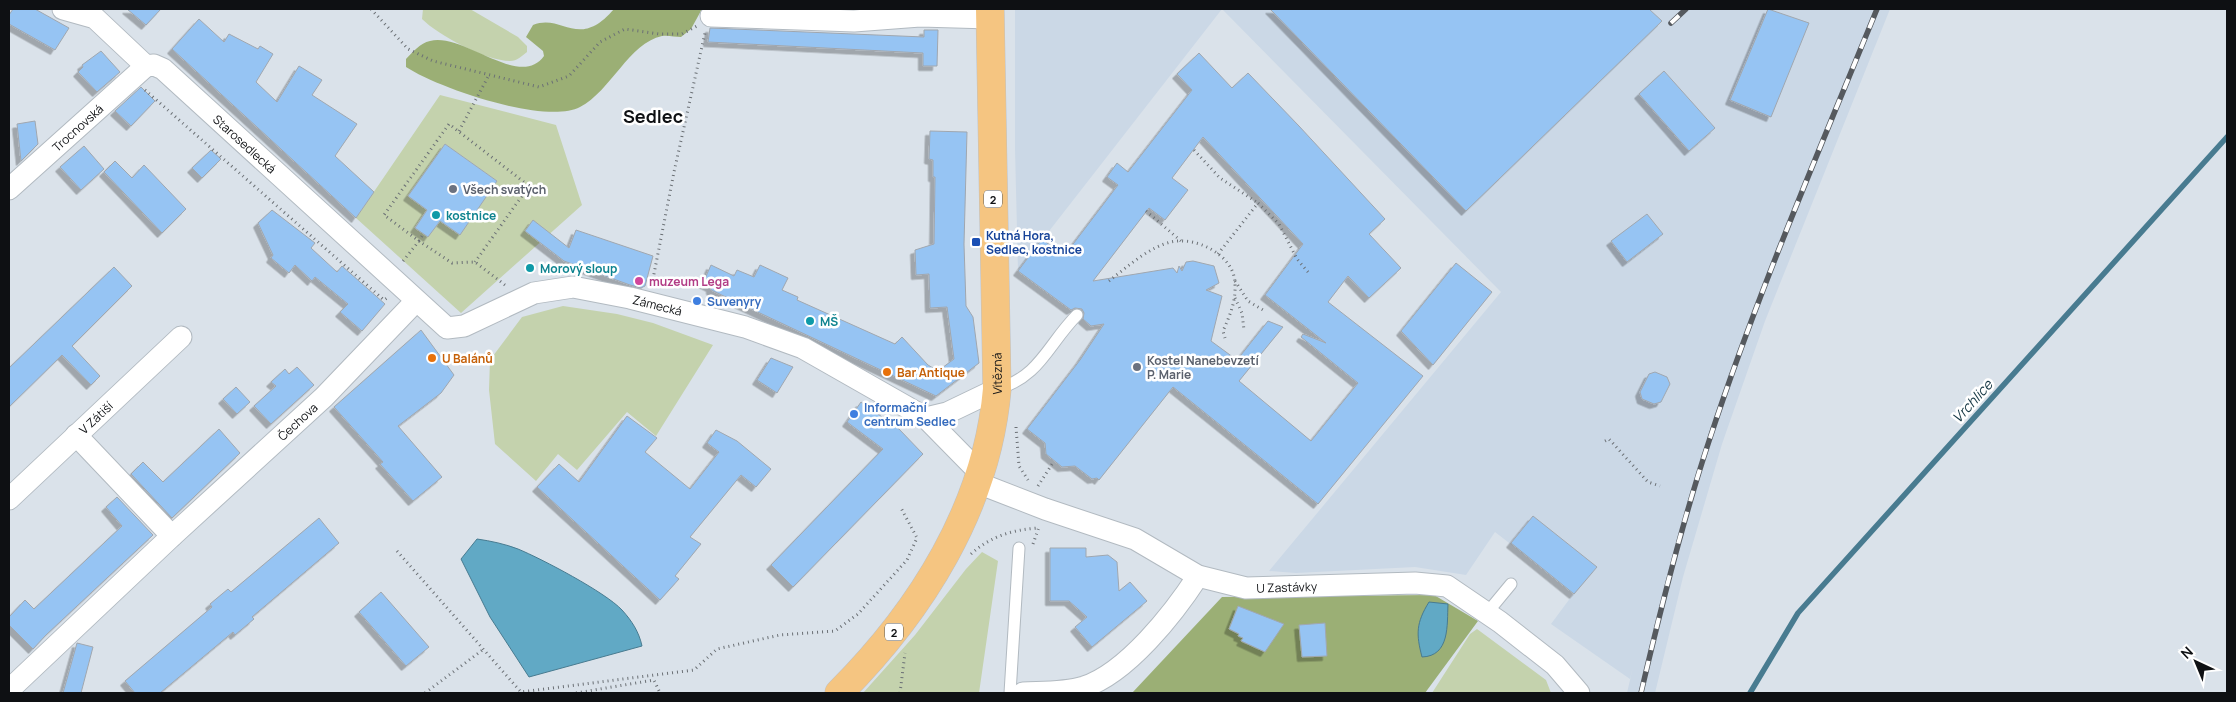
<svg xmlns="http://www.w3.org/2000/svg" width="2236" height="702" viewBox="0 0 2236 702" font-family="Manrope,sans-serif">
  <defs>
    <filter id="shadow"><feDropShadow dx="-4.5" dy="4.5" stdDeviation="0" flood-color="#0004"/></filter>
  </defs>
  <rect width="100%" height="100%" fill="#dae2ea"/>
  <path fill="#cbd8e6" d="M1015 9H1222L1018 271 1015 149Z
    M1222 9H1890L1765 321 1722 444 1683 577 1655 693H1627L1633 667 1630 679 1551 624 1574 593 1495 532 1466 575 1415 567 1296 573 1269 571 1501 292Z"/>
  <path fill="#c4d2ad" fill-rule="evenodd" d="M423 9H470L518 37 527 46V52C522 56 517 61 510 61 486 61 438 35 422 19Z
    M440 95 556 125 582 205 461 313 356 218ZM445 144 497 181 460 234 440 221 428 237 415 227 427 210 408 196Z
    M563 306 617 314 653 323 713 345 656 436 627 412 577 470 558 454 536 481 495 444 489 390 490 360 522 317Z
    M982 552 998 561 979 693H863L915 635 966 569Z
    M1477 629 1546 680 1551 693H1432L1470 634Z"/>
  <path fill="#9baf75" d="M614 9H702L691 29 681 37C675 37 668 35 662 36 629 43 611 91 580 107 545 125 438 88 406 67V59C413 52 420 43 430 41 463 32 520 90 544 56L543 51 526 37 533 25C563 13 578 51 614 9Z
    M1434 595 1478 621 1425 693H1132L1222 597Z"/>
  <path fill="#61a9c5" stroke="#487b90" d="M477 539C491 541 505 544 518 549 542 559 605 592 622 610 632 621 639 632 642 646L529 677 490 617 461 559Z
    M1429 602 1448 604C1447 625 1450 656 1422 657 1416 634 1416 623 1429 602Z"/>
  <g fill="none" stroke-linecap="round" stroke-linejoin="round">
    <path stroke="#487b90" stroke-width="5.5" d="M1750 693 1798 613 2227 137"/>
  </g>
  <path fill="#96c4f3" stroke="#a0a7af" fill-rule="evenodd" filter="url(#shadow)" d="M13 9H35L69 28 55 50 9 24V15Z
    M127 9H161L146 25Z
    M1270 9H1649L1662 21 1466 211Z
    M1768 9 1809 23 1771 117 1730 100Z
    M199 19 224 42 229 34 258 49 260 46 273 54 256 82 277 102 299 66 322 80 312 95 357 124 335 156 374 192 356 218 172 49Z
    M710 28 924 37V30H938L937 66H923V53L708 42Z
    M101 51 120 72 97 92 78 72 83 67 82 65Z
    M1199 53 1232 88 1248 73 1299 126 1385 219 1369 234 1401 268 1369 298 1348 276 1328 302 1423 376 1318 504 1173 387 1099 480 1097 478 1092 479 1075 466 1062 467 1046 454 1045 443 1027 429 1080 360 1104 324 1091 326 1083 319 1084 313 1082 309 1075 308 1071 310 1018 271 1042 239 1064 256 1118 185 1107 177 1117 163 1128 172 1192 90 1177 74ZM1203 137 1303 244 1265 295 1326 343 1303 334 1301 337 1358 383 1311 441 1239 381 1283 327 1268 321 1237 360 1211 341 1222 296 1206 290 1219 283 1214 266 1193 261 1186 262 1182 271 1179 266 1177 273 1173 268 1093 281 1149 208 1165 220 1188 190 1172 178Z
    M1664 71 1715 128 1689 151 1639 94Z
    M141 87 155 101 131 126 115 111Z
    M35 121 38 144 21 161 17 124Z
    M930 131 967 132 964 244 966 306 973 317 979 363 936 396 711 290V287L703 283 711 265 734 276 737 270 754 277 760 265 788 278 782 290 798 297 797 300 895 344 902 337 928 365 938 371 954 359 947 307 930 308 929 274 916 275 915 250 934 244 935 177H933V160L929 159Z
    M445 144 497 181 460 235 440 221 428 237 415 228 427 210 408 196Z
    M84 146 104 169 81 190 60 167Z
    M211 150 221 159 202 178 192 168Z
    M115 161 132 178 144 165 186 209 162 233 104 172Z
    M272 210 315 243 311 248 337 272 342 266 385 304 362 331 340 312 348 304 315 277 312 281 295 265 289 273 271 258 273 255 258 223Z
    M1647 214 1663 234 1627 262 1611 241Z
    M533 220 569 248 576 230 653 256 645 286 641 288 630 285 564 261 525 231Z
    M1456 263 1492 292 1433 365 1401 331Z
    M114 267 132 286 72 346 100 376 91 385 62 355 9 407V368Z
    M421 330 454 375 441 393 398 426 442 477 413 501 380 464 383 462 334 407Z
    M771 358 793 367 777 393 757 380Z
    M297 367 314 385 271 424 254 406 276 386 271 382 285 369 289 374Z
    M1655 372 1667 377 1670 384 1661 402 1654 404 1642 399 1640 392 1649 374Z
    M236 387 250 402 237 414 223 399Z
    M861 402 899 429 923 454 793 587 771 565 883 449 847 422Z
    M627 416 657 438 645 452 690 489 719 452 707 443 716 430 737 441 771 469 756 487 741 475 690 537 701 544 675 576 679 579 660 600 537 487 559 464 579 482Z
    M219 429 240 453 172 518 131 474 143 462 163 482Z
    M117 497 153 535 46 635 33 649 9 625V617L25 600 34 609 122 526 106 507Z
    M1533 516 1597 567 1574 594 1511 543Z
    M319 518 339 543 252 617 254 619 235 635 233 632 160 693H135L125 681 212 607 210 604 228 589 231 592Z
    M1050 548H1086V557L1108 555 1117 562 1119 591 1130 582 1147 601 1092 647 1075 627 1087 617 1069 601H1050Z
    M381 592 429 647 406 666 359 612Z
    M1238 606 1284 624 1265 652 1241 641 1243 638 1238 636 1239 634 1229 629Z
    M1325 623 1327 656 1302 657 1299 625Z
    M77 643 93 647 81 693H63Z"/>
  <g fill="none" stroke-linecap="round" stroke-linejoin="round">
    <defs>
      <path id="service" d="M997 389C1040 377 1048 344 1077 315
        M1487 613 1511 584
        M1010 693 1019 548"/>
      <g id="minor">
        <path id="s1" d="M63 9 95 18 146 66 154 65 163 69 447 328 464 326 534 293 573 287 630 298 745 327 803 348 926 418 981 474"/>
        <path d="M711 16 854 21 920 16 990 18"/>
        <path id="s2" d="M9 189 146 66"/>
        <path d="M926 418 947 413 997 389"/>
        <path d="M76 435 172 536"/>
        <path id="s3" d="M978 483 1045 509 1135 539 1198 576 1246 588 1415 583 1447 586 1500 622 1555 665 1579 693"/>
        <path id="s4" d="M9 499 181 337"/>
        <path id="s5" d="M9 690 172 536 324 397 416 301"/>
        <path d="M1023 693C1043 692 1064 693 1084 687 1127 673 1174 613 1198 576"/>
      </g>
      <g id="primary">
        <path id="s6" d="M839 693C921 611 987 507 997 389L990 9"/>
      </g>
    </defs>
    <use href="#service" stroke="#b2bac1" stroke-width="13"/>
    <use href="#minor" stroke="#b2bac1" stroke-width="23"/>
    <use href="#primary" stroke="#c0c1c2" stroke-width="29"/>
    <path stroke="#6b7075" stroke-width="3" stroke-dasharray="1 4" stroke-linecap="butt" d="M371 9 408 49 433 61 539 87 569 76 600 42 625 29 659 34H682L697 26
      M145 90 384 300 387 298
      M459 131 489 75
      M1194 150 1220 178 1258 203
      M1146 211 1181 241
      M422 236 419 241 384 215 449 124 529 186 475 262
      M1218 254 1258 203 1279 224 1297 259 1308 272
      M403 261 419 241 452 263 475 262 505 285
      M1109 281C1127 267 1149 247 1171 242 1196 236 1234 255 1235 283 1236 302 1230 315 1223 331L1225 338
      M1235 281 1248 301 1263 310
      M652 284 674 172 705 33
      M1235 298 1242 313 1244 330
      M1016 427 1019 466 1028 480
      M1605 441 1609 439 1648 482 1660 486
      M1038 486 1054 461
      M1033 544 1039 527
      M397 551 521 692 694 670 717 649 780 635 835 631 858 614 907 560 917 538 901 508
      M971 554C991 536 1012 530 1038 528
      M425 693 484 649
      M576 693 654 680 660 693
      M900 693 905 653"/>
    <use href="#service" stroke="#fff" stroke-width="11"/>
    <use href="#minor" stroke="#fff" stroke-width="21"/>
    <use href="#primary" stroke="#f5c581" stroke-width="28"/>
    <defs>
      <path id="rail" d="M1671 23 1686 9
        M1641 693C1661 607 1682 522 1710 438 1758 292 1819 151 1877 9"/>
    </defs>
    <use href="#rail" stroke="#55595e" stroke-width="5.5"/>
    <use href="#rail" stroke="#fff" stroke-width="4" stroke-dasharray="11" stroke-linecap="butt"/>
  </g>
  <g fill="#6b7280" stroke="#fff" stroke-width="2">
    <circle cx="453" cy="189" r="5"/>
    <circle cx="1137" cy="367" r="5"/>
  </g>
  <g fill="#0f9aa8" stroke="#fff" stroke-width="2">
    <circle cx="436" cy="215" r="5"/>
    <circle cx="530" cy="268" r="5"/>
    <circle cx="810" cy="321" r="5"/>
  </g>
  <rect fill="#1a4fb4" stroke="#fff" stroke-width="2" x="971" y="237" width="10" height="10" rx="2.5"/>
  <circle fill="#d1479c" stroke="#fff" stroke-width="2" cx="639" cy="281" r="5"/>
  <g fill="#3f7fe0" stroke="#fff" stroke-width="2">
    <circle cx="697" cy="301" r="5"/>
    <circle cx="854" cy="414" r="5"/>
  </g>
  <g fill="#e8710a" stroke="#fff" stroke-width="2">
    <circle cx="432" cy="358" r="5"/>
    <circle cx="887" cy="372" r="5"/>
  </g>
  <g text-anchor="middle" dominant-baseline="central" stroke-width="5" stroke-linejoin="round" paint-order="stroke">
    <g fill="#fff" stroke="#56585a" stroke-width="1">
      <rect x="984" y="190.5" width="18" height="17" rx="4"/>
      <rect x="885" y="623.5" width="18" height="17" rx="4"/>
    </g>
    <g font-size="11" font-weight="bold" fill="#0e1013">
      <text x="993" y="199">2</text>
      <text x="894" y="632">2</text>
    </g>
    <g font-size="12" fill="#0e1013" stroke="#fff">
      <text stroke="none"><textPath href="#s2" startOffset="92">Trocnovská</textPath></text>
      <text stroke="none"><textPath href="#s1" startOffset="232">Starosedlecká</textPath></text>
      <text stroke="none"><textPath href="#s1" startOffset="726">Zámecká</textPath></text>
      <text stroke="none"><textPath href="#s6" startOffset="365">Vítězná</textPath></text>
      <text stroke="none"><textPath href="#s4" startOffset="119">V Zátiší</textPath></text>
      <text stroke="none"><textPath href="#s5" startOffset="394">Čechova</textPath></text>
      <text stroke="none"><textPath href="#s3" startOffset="330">U Zastávky</textPath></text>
    </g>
    <g font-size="12" font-weight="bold" fill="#5b616d" stroke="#fff" text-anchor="start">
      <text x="463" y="189">Všech svatých</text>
      <text x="1147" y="360">Kostel Nanebevzetí<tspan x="1147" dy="14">P. Marie</tspan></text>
    </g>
    <g font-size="12" font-weight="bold" fill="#0d838f" stroke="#fff" text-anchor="start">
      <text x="446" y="215">kostnice</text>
      <text x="540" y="268">Morový sloup</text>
      <text x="820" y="321">MŠ</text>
    </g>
    <g font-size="12" font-weight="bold" fill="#164399" stroke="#fff" text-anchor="start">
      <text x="986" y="235">Kutná Hora,<tspan x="986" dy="14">Sedlec, kostnice</tspan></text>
    </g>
    <g font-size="12" font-weight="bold" fill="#b23c85" stroke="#fff" text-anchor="start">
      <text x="649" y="281">muzeum Lega</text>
    </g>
    <g font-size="12" font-weight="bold" fill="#366cbe" stroke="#fff" text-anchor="start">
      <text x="707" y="301">Suvenyry</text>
      <text x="864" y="407">Informační<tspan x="864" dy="14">centrum Sedlec</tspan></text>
    </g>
    <g font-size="12" font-weight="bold" fill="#c56008" stroke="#fff" text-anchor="start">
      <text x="442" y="358">U Balánů</text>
      <text x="897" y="372">Bar Antique</text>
    </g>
    <g font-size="14" font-style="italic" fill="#143643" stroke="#fff">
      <text transform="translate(1972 401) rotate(-48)">Vrchlice</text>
    </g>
    <g font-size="18" font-weight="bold" fill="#0e1013" stroke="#fff">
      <text x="653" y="116">Sedlec</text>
    </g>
  </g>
  <rect width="2236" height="702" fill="none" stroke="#0e1013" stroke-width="20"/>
  <g transform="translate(2196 662) rotate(316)" stroke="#ffffff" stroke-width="4" paint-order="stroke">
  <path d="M0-4L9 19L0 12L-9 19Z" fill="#0e1013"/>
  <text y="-8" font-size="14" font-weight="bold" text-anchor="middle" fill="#0e1013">N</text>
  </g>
</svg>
